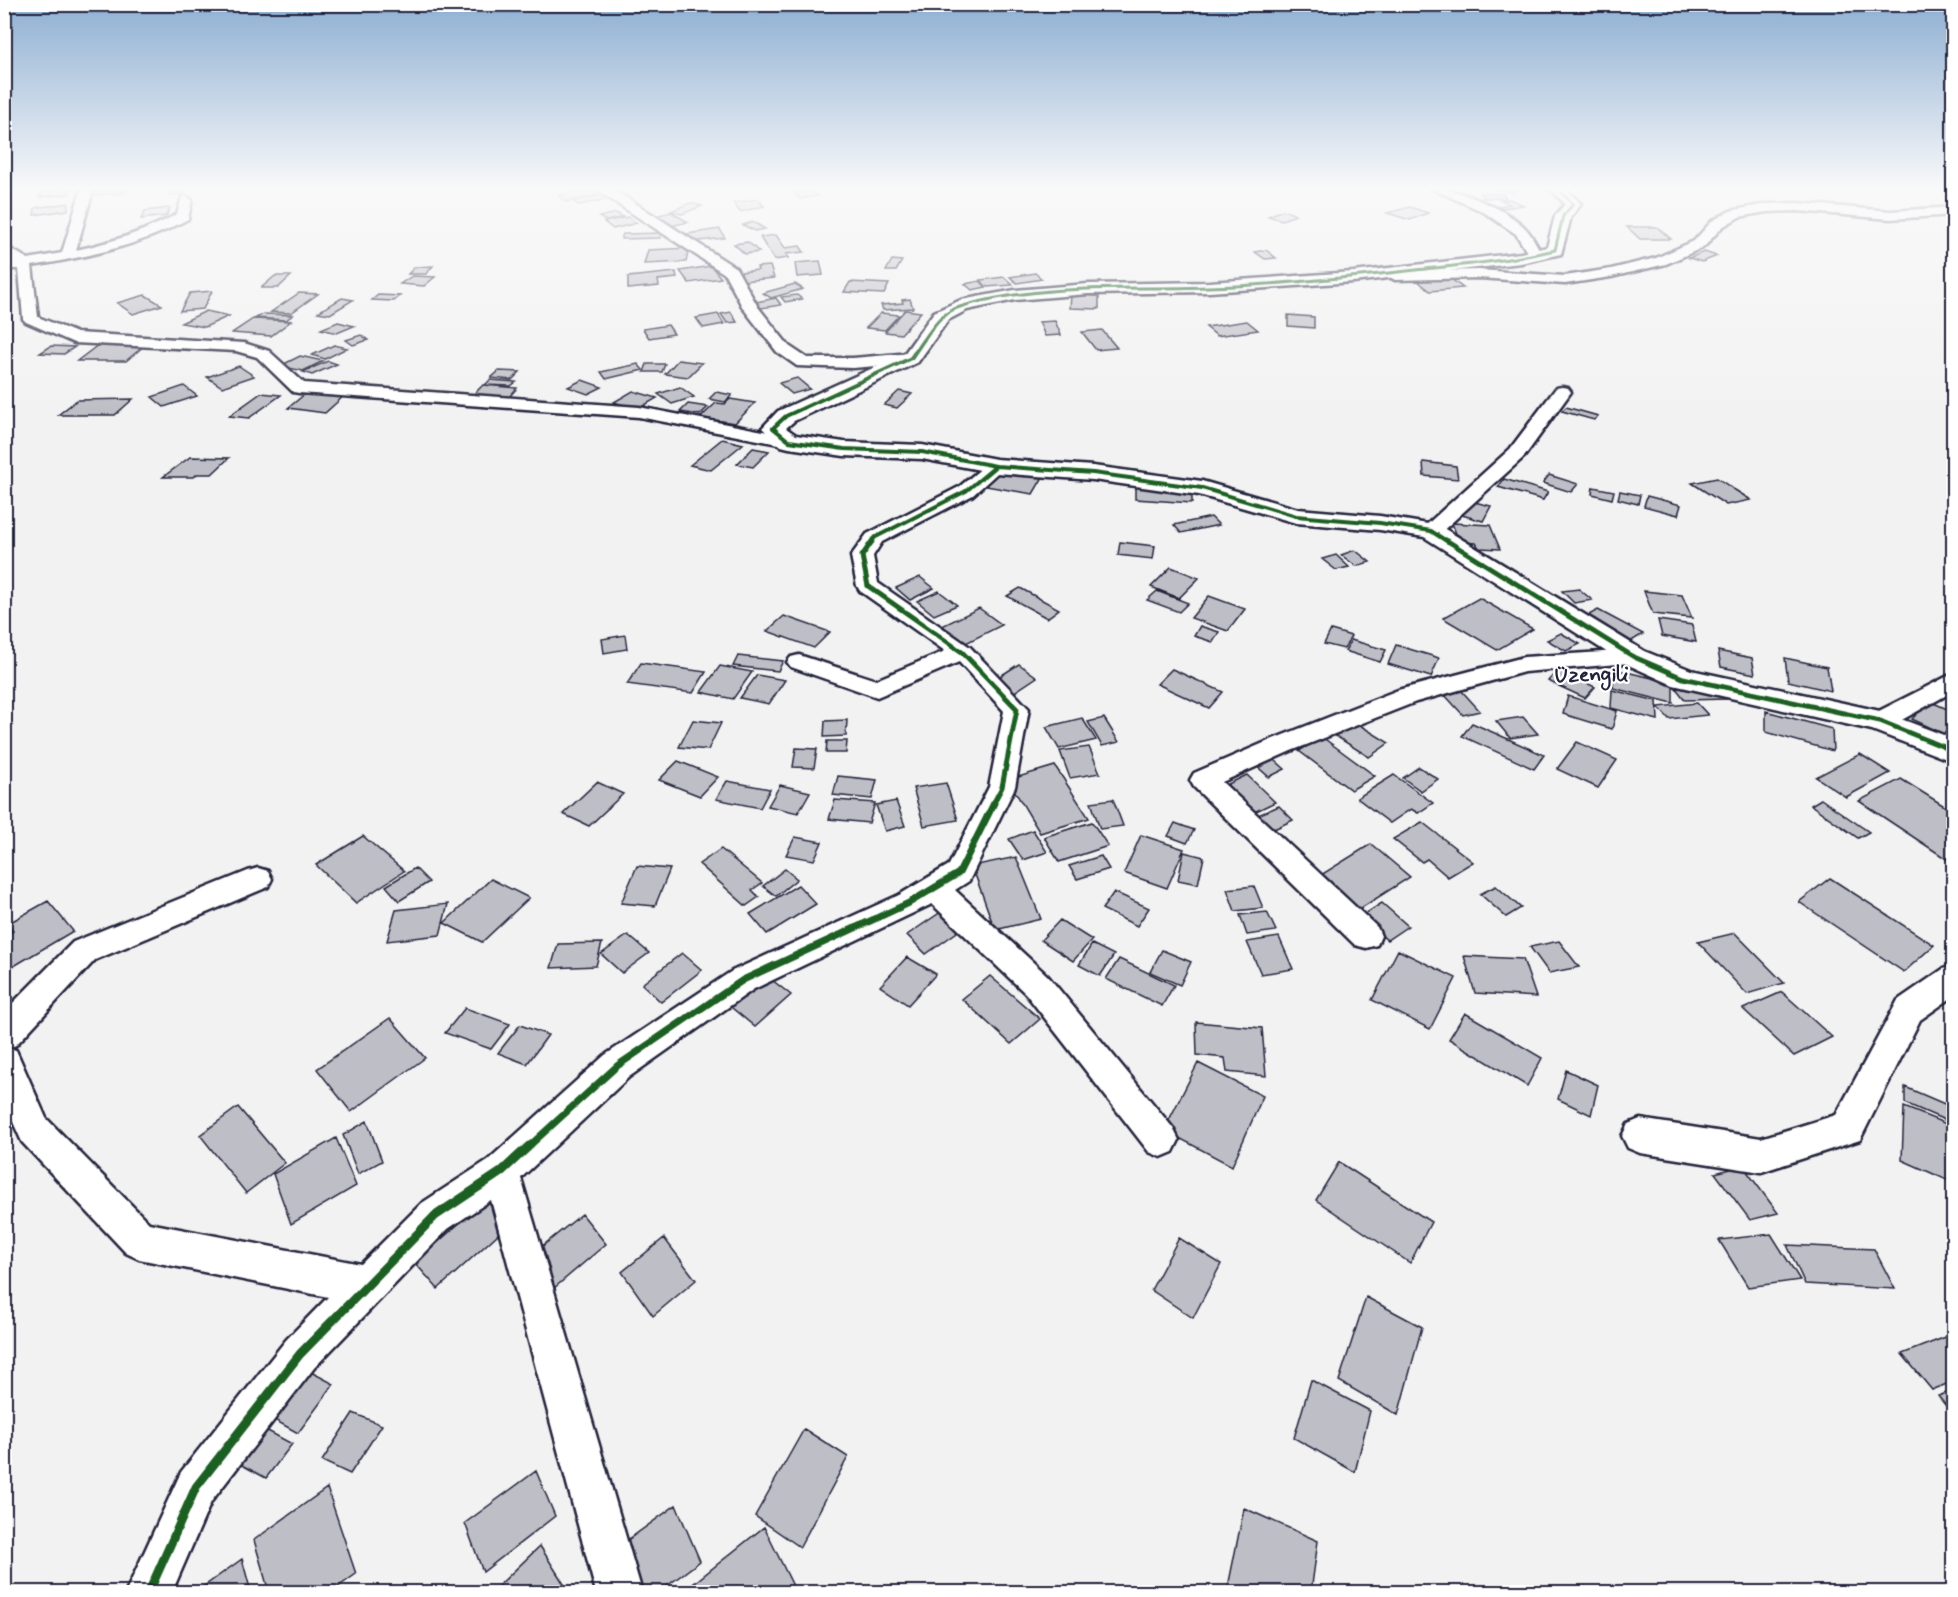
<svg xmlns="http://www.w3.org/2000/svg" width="1958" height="1597" viewBox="0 0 1958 1597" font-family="Mynerve,sans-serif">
  <rect width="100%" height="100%" fill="#f2f2f3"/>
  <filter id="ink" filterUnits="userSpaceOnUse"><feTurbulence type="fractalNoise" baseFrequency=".0167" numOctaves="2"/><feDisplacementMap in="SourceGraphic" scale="12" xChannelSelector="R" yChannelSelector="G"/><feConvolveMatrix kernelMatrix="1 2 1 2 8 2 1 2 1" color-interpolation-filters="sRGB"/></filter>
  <g filter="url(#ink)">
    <path fill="#bebec6" stroke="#22223b" stroke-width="1.5" d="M72 187 69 194 39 197 43 189Z
      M131 187 125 193 91 195 99 188Z
      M174 187H189L184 194 168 195Z
      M1485 187H1518L1520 188 1513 193Z
      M591 189 600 195 566 202 558 195Z
      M812 191 818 196 800 199 794 193Z
      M1480 193 1503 194 1506 198H1484Z
      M603 195 609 199 578 205 573 201Z
      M758 199 764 206 740 212 733 203Z
      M1510 199 1523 205 1504 208 1499 206 1510 204 1501 200Z
      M68 203V210L34 215 35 208Z
      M690 203 702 206 682 214 671 211Z
      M1410 207 1428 213 1410 220 1387 213Z
      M170 208 166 216 141 219 145 211Z
      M1283 210 1296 215 1282 220 1268 216Z
      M671 212 688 222 671 226 655 216Z
      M616 213 623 217 606 221 599 217Z
      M628 217 637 223 613 229 604 222Z
      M753 222 765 229 755 231 743 225Z
      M1627 227H1657L1671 239H1640Z
      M720 229 725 238 691 242 686 234Z
      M661 233 660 238 621 239 623 234Z
      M776 235 785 248 800 246 804 252 786 254 788 258 774 260 760 237Z
      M748 242 759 252 745 254 734 244Z
      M689 248 686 262 644 264 648 250Z
      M1266 250 1276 258 1265 259 1255 252Z
      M1704 252 1717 256 1702 262 1689 258Z
      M892 260 902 261 896 271H886Z
      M820 261 823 275 797 277 795 263Z
      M433 266 426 274H408L415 267Z
      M711 266 721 278 689 283 680 271Z
      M770 266 774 278 743 281 741 272 758 270 757 267Z
      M676 272 677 278 658 280 659 286 628 289V277Z
      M1035 273 1042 279 1017 283 1010 277Z
      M275 276H291L278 288H261Z
      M412 276 435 277 424 286 400 284Z
      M1004 277 1013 285 987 287 980 280Z
      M1451 279 1463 288 1430 291 1418 281Z
      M980 281 986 287 972 290 965 284Z
      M850 282 889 284 884 294 844 292Z
      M795 284 803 289 771 298 763 293Z
      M212 291 203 309 180 311 190 293Z
      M299 293 318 294 291 313 271 312Z
      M145 295 162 305 133 314 117 303Z
      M378 295 400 296 394 301 372 300Z
      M797 295 802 299 785 302 781 297Z
      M1071 295 1099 296V309L1070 308Z
      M342 298 353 300 330 314 318 312Z
      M776 298 781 305 761 308 756 302Z
      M910 299 913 308 883 310 881 305 903 303 902 300Z
      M905 310 921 312 901 334 885 332Z
      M206 311 229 316 205 327 181 323Z
      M731 312 737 322 727 323 721 314Z
      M881 313 899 315 885 330 866 328Z
      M263 314 293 315 286 320 256 318Z
      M718 314 724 324 703 328 696 318Z
      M1288 315 1314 317V328L1288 326Z
      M253 319 291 321 271 336 232 333Z
      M1055 321 1061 335 1045 336 1039 322Z
      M1247 321 1258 330 1217 336 1206 327Z
      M338 322 354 326 337 333 321 329Z
      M668 325 674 334 649 338 643 329Z
      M1102 330 1117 348 1096 350 1082 332Z
      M361 335 368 340 353 345 346 340Z
      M98 345H145L126 361H77Z
      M334 345 347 348 325 359 312 355Z
      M51 346 75 347 64 354 40 353Z
      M300 356 323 361 303 371 280 366Z
      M678 360 702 363 688 377 665 374Z
      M328 361 337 364 312 375 303 372Z
      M638 364 643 370 606 379 601 372Z
      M647 364H665L662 372H644Z
      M239 366 254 376 222 387 207 377Z
      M499 371 520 372 512 380 491 378Z
      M797 378 810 389 792 394 779 383Z
      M490 380 516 382 511 386 485 385Z
      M582 380 602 387 588 394 568 387Z
      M483 385 517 388 509 397 474 394Z
      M184 386 197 396 164 407 152 397Z
      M680 387 694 397 672 404 658 394Z
      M633 391 657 398 638 409 614 402Z
      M899 391 912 394 897 408 884 405Z
      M716 392 732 395 725 402 709 399Z
      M261 393 281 395 249 418 229 416Z
      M305 394 344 396 325 413 288 408Z
      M133 399 115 415H58L77 400Z
      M730 399 755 403 735 423 700 418 716 403 725 404Z
      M688 404 708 407 700 415 680 412Z
      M1566 407 1598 416 1594 420 1562 411Z
      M722 439 743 444 711 470 690 465Z
      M753 448 769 451 753 467 737 464Z
      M190 457 229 458 212 474H197L194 477H163Z
      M1423 462 1456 466 1458 479 1424 476Z
      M996 469 1043 477 1033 494 986 486Z
      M1549 475 1578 484 1571 492 1543 483Z
      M1717 478 1735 490 1751 500 1726 505 1692 483Z
      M1504 479 1548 492 1543 500 1498 487Z
      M1135 486 1192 489V503L1135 499Z
      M1593 487 1614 491 1612 499 1592 494Z
      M1620 491 1640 495 1638 504 1618 499Z
      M1647 496 1681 505 1678 515 1644 506Z
      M1470 501 1491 506 1483 521 1462 515Z
      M1211 517 1219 525 1181 533 1174 525Z
      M1452 523 1490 525 1500 549 1479 548 1476 543 1459 542Z
      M1120 542 1155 546 1153 559 1118 555Z
      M1355 550 1370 562 1356 566 1341 555Z
      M1336 555 1349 567 1336 570 1322 559Z
      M1171 567 1199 578 1179 598 1151 587Z
      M920 577 934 588 910 600 896 588Z
      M1020 588 1059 609 1047 618 1007 596Z
      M1579 589 1592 600 1574 603 1562 591Z
      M939 591 957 605 934 615 917 601Z
      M1157 591 1188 603 1179 612 1147 600Z
      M1644 591 1682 595 1692 618 1653 614Z
      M1209 596 1245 609 1228 631 1191 618Z
      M1479 598 1533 629 1497 650 1443 618Z
      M979 608 1002 625 966 643 942 626Z
      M1598 610 1643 634 1630 642 1585 617Z
      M784 616 830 632 814 648 767 631Z
      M1658 620 1692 625 1696 642 1662 636Z
      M1200 626 1219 632 1213 642 1194 636Z
      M1331 630 1351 636 1344 649 1324 644Z
      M1561 633 1580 644 1566 651 1547 640Z
      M625 635 627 649 604 653 602 639Z
      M1351 640 1386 650 1380 662 1345 651Z
      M1396 645 1439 658 1431 677 1388 664Z
      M1718 651 1752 658 1755 674 1721 667Z
      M738 656 783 661 778 671 733 666Z
      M1785 658 1827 667 1831 691 1788 681Z
      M641 663 706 672 693 693 627 684Z
      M1019 664 1037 677 1013 693 994 680Z
      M720 666 752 672 733 699 701 692Z
      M1172 669 1223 692 1209 708 1157 684Z
      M1614 669 1673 683V703L1613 688Z
      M1558 670 1595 687 1585 698 1548 681Z
      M757 675 785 680 769 704 740 698Z
      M1716 687 1726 699 1685 700 1676 688Z
      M1460 689 1480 711 1463 715 1443 693Z
      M1612 690 1657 701 1658 720 1611 708Z
      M1568 696 1617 711 1612 729 1563 714Z
      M1929 701 1954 712V723L1944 734 1912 719Z
      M1697 703 1708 715 1669 719 1658 707Z
      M1766 711 1832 729 1833 751 1766 732Z
      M1523 717 1538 734 1510 738 1496 721Z
      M1082 718 1096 740 1059 749 1046 727Z
      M1104 718 1119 742 1102 746 1088 722Z
      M693 720 721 723 708 750 679 747Z
      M847 720 846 736 824 737 825 721Z
      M1353 721 1389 743 1369 757 1334 735Z
      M1472 723 1544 755 1534 769 1462 736Z
      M1322 737 1375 776 1351 790 1299 751Z
      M827 741H847L846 753H826Z
      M1577 742 1617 760 1598 788 1557 769Z
      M1089 747 1100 773 1070 778 1060 751Z
      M796 748 817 749 814 768 793 767Z
      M1268 754 1285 769 1269 777 1252 762Z
      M1860 754 1890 773 1846 797 1816 777Z
      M678 761 718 777 700 796 659 780Z
      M1055 766 1089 818 1040 833 1008 780Z
      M1419 767 1438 779 1421 791 1403 778Z
      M1247 775 1275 802 1252 813 1224 786Z
      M1394 775 1433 803 1418 813 1411 809 1390 823 1357 798Z
      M838 776 877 780 872 799 833 795Z
      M1901 779 1954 812V864L1859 801Z
      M727 781 770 789 760 808 716 799Z
      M597 782 623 794 589 826 563 814Z
      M946 783 958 820 924 826 913 788Z
      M780 785 810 792 798 813 768 806Z
      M1113 799 1123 826 1100 829 1091 802Z
      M1821 799 1869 832 1858 838 1811 805Z
      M835 800 875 803 869 823 829 819Z
      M896 801 905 826 885 831 876 805Z
      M1279 806 1293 820 1272 830 1258 815Z
      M1092 822 1108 846 1059 862 1044 837Z
      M1422 822 1473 862 1448 877 1427 859 1422 862 1393 839Z
      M1175 823 1194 830 1187 843 1168 836Z
      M1033 830 1047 852 1023 860 1009 839Z
      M1141 835 1184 849 1167 888 1124 873Z
      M363 836 404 871 356 903 316 865Z
      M795 837 822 842 814 860 786 855Z
      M1371 844 1410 877 1355 912 1316 878Z
      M721 849 762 883 752 890 759 897 746 906 699 864Z
      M1184 852 1204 857 1198 884 1178 880Z
      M1101 856 1109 869 1077 879 1069 866Z
      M1016 857 1041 919 995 930 972 866Z
      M637 866 670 869 655 906 621 903Z
      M415 868 429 882 399 901 386 886Z
      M785 869 797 879 776 896 763 886Z
      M1830 878 1934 945 1904 972 1799 902Z
      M491 879 529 898 482 942 444 923Z
      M798 885 816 904 767 934 750 914Z
      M1254 886 1263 908 1235 911 1227 889Z
      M1496 886 1521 908 1506 917 1480 894Z
      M1114 892 1149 908 1137 926 1102 909Z
      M48 901 73 931 9 969 4 964V936L13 931 7 924Z
      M1382 903 1408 926 1387 940 1360 917Z
      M448 904 440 935 387 941 396 910Z
      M941 912 960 930 926 954 907 935Z
      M1267 912 1276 931 1247 935 1240 915Z
      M1060 920 1092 940 1073 961 1041 940Z
      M1735 933 1784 983 1747 994 1698 942Z
      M628 935 649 953 622 973 601 954Z
      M1279 937 1293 969 1261 974 1247 942Z
      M1559 941 1579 967 1549 973 1530 947Z
      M602 943 596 966 551 968 558 944Z
      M1092 944 1114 955 1100 976 1079 965Z
      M1162 950 1191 962 1180 985 1150 972Z
      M1398 950 1456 978 1430 1029 1372 1000Z
      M682 953 702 970 661 1002 642 984Z
      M1464 956 1523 959 1536 997 1475 993Z
      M907 957 936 974 908 1005 880 986Z
      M1119 959 1174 985 1162 1006 1106 979Z
      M762 972 791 995 755 1027 726 1003Z
      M990 976 1040 1019 1011 1044 962 999Z
      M1782 992 1832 1037 1794 1056 1743 1009Z
      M465 1008 510 1024 491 1049 445 1033Z
      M1465 1013 1542 1058 1527 1086 1449 1039Z
      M390 1018 425 1058 351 1112 317 1069Z
      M1196 1022 1262 1028 1266 1076 1227 1072 1225 1058 1197 1055Z
      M520 1025 548 1035 527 1064 498 1053Z
      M1198 1063 1263 1096 1232 1166 1164 1130Z
      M1566 1070 1598 1085 1591 1115 1558 1099Z
      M1905 1087 1954 1108V1124L1905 1103Z
      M238 1107 285 1163 246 1193 200 1135Z
      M1904 1107 1954 1127V1183L1902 1160Z
      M367 1121 382 1161 358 1174 343 1135Z
      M336 1138 356 1186 291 1224 273 1174Z
      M1339 1162 1431 1222 1410 1263 1316 1200Z
      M1743 1166 1778 1213 1750 1220 1715 1173Z
      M485 1200 509 1224 438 1289 415 1263Z
      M582 1214 606 1244 553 1289 529 1257Z
      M1771 1234 1800 1280 1748 1287 1719 1240Z
      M664 1238 696 1280 653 1316 622 1272Z
      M1179 1238 1221 1264 1193 1318 1151 1290Z
      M1787 1245 1874 1249 1895 1289 1805 1284Z
      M1366 1297 1422 1327 1398 1415 1339 1381Z
      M1951 1335 1954 1338V1381L1932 1390 1902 1354Z
      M307 1370 334 1384 298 1433 271 1418Z
      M1311 1380 1370 1411 1355 1472 1294 1438Z
      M1954 1390V1416L1938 1396Z
      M353 1413 382 1425 350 1474 322 1461Z
      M264 1429 292 1444 266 1478 238 1463Z
      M804 1429 848 1457 800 1547 755 1516Z
      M536 1471 555 1516 483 1572 465 1523Z
      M327 1488 356 1574 331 1592H269L254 1540Z
      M676 1505 700 1561 659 1592H636L618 1547Z
      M1244 1508 1318 1541 1311 1592H1227Z
      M764 1527 793 1586 785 1592H683Z
      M540 1546 569 1592H492Z
      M242 1559 251 1592H196Z"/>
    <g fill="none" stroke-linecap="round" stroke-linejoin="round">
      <defs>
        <path id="street" d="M82 187H94L76 250C112 242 145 232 177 214L182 197 186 196 192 200 188 219C140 246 86 257 32 266L38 317 77 333 244 343 269 351 304 383 639 407 789 436 795 437 798 441 795 445 789 446 639 417 299 393 293 392 257 357 236 351 74 343 26 322 23 319 19 269H4V263L13 261 4 255V245L28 259 62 253Z
          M598 187H610L736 268 758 307 789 346 807 358H853L911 353 919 358 911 363 853 368 797 366 777 352 743 308 725 274 604 195Z
          M1428 187C1453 186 1510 210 1527 230 1533 237 1537 246 1542 254L1535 258 1530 257 1516 234 1482 211Z
          M1798 203 1890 211 1954 207V215L1890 219 1798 211 1766 212 1739 217 1722 227 1704 247 1666 264 1611 277 1565 284 1479 278 1395 280 1388 276 1395 272 1479 270 1565 276 1611 269 1656 258 1694 241 1712 221 1730 211 1766 204Z
          M1562 387 1568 388 1571 392 1524 457 1438 535H1424L1421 531 1424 527 1510 449 1556 388Z
          M996 460 1003 462 1005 466 973 495 882 542 873 556 878 583 970 647 1029 709 1015 787 969 881 955 890 1048 976 1173 1128 1179 1140 1173 1152 1161 1157 1149 1152 1026 994 932 904 754 989 629 1077 521 1178 642 1592H596L491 1200 448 1229 314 1368 211 1502 172 1592H126L181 1472 286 1340 328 1297 139 1259 126 1253 22 1142 4 1102V1012L73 942 248 871 258 868 268 871 272 879 268 887 95 960 16 1045 8 1048 16 1050 46 1118 149 1223 361 1264 422 1203 488 1160 605 1055 732 971 899 895 949 865 989 787 1004 711 959 662 877 697 791 667 787 662 791 657 799 655 876 680 945 651 860 591 857 586 851 556 867 534 959 487 989 462Z
          M1634 650 1642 652 1646 657 1642 662 1524 672 1416 702 1291 751 1222 782 1377 927 1381 936 1377 945 1366 948 1355 945 1194 787 1190 780 1194 773 1273 739 1398 690 1524 657Z
          M1954 673V691L1889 727 1880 729 1871 727 1867 721 1871 715Z
          M1954 965V996L1920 1020 1860 1140 1761 1172 1640 1153 1628 1148 1622 1136 1628 1124 1640 1119 1761 1138 1836 1115 1898 1000 1943 969Z"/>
        <path id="secondary" d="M1549 187H1564L1581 204 1571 217 1561 254 1521 263 1353 282 1209 292 1088 294 1015 300 967 310 948 320 918 362 794 421 786 428 796 435 844 442 922 445 996 459 1093 466 1202 481 1298 509 1380 516 1440 526 1644 651 1691 670 1880 711 1954 739V762L1872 730 1673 685 1624 663 1424 537 1380 530 1296 523 1199 495 1093 480 996 473 922 459 844 456 789 448 781 446 762 428 778 411 904 354 934 312 961 300 1015 290 1088 284 1209 282 1353 272 1521 253 1547 247 1555 216 1565 204Z"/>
      </defs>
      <use href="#street" stroke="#22223b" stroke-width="5"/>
      <use href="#secondary" stroke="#22223b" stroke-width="5"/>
      <use href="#street" fill="#fff" fill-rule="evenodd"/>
      <use href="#secondary" fill="#fff" fill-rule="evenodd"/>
      <defs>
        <path id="cycleway-far4" d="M923 341C934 325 943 311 963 306 1041 283 1127 290 1207 287 1276 285 1346 278 1416 270 1462 265 1509 261 1555 250L1563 216 1573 204 1556 187"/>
        <path id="cycleway-far3" d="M924 339 911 358 786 416 773 428 789 441 844 449 922 452 996 466 1093 473 1202 488 1296 516 1380 523 1431 531 1448 542
          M872 542 874 538 966 491 996 466"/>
        <path id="cycleway-far2" d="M873 540 862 556 868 586 962 652 1017 709 1002 787 993 804
          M1446 540 1634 657 1683 678 1880 721 1954 751"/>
        <path id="cycleway-far1" d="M527 1148 617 1066 743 980 909 903 959 873 994 803"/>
        <path id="cycleway" d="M149 1592 196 1487 300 1354 435 1216 501 1172 529 1146"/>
      </defs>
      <use href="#cycleway-far4" stroke="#fff" stroke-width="5"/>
      <use href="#cycleway-far3" stroke="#fff" stroke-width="6"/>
      <use href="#cycleway-far2" stroke="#fff" stroke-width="8"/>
      <use href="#cycleway-far1" stroke="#fff" stroke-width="10"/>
      <use href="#cycleway" stroke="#fff" stroke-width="13"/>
      <use href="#cycleway-far4" stroke="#1b5e20" stroke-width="3"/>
      <use href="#cycleway-far3" stroke="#1b5e20" stroke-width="4"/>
      <use href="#cycleway-far2" stroke="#1b5e20" stroke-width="5"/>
      <use href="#cycleway-far1" stroke="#1b5e20" stroke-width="7"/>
      <use href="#cycleway" stroke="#1b5e20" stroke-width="9"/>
    </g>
  </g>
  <linearGradient id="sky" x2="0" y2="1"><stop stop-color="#8eafd2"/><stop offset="0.46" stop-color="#f9f9fa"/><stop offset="1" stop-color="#f9f9fa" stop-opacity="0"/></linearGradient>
  <rect width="1958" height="410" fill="url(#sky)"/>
  <g text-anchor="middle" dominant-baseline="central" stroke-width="4.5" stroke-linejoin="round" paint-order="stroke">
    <g font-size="21" font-weight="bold" fill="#22223b" stroke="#fff">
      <text x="1591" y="675">Üzengili</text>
    </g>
  </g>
  <rect width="1958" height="1597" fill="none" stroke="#fff" stroke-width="24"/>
  <rect x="12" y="12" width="1934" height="1573" fill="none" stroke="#22223b" stroke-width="2" filter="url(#ink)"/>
</svg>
